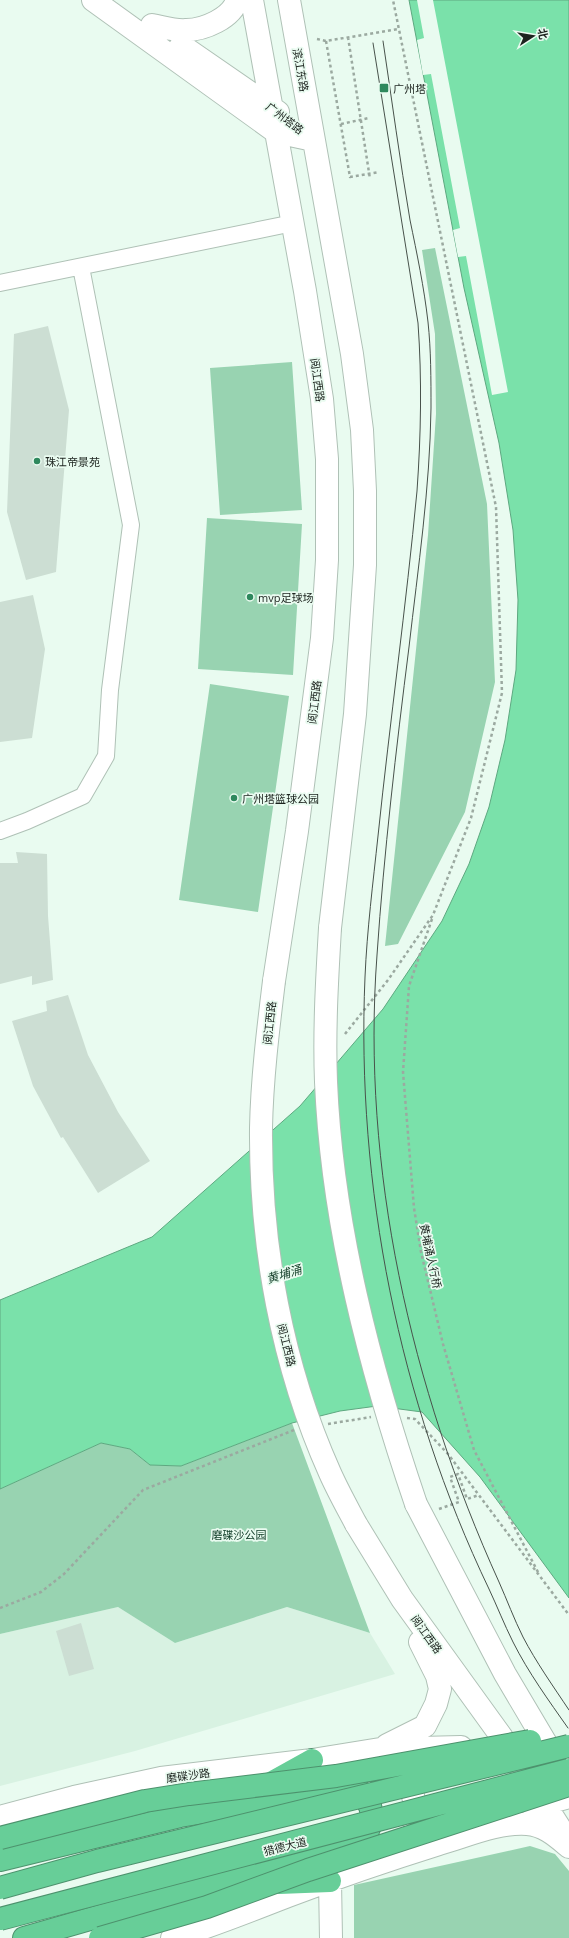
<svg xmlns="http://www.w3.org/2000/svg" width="569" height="1938" viewBox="0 0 569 1938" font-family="'Open Sans','Noto Sans SC',sans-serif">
  <rect width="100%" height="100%" fill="#e9fbf0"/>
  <path fill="#d8f2e2" d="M118 1607 175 1643 287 1607 370 1633 395 1674 135 1751 0 1786V1634Z"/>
  <path fill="#98d3b1" d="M435 248 487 504 495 682 465 812 398 944 385 946 428 535 436 414 435 334 422 250Z
    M292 362 302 510 220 515 210 368Z
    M207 518 302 524 293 675 198 669Z
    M210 684 289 696 258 912 179 900Z
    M292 1423 370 1633 287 1607 175 1643 118 1607 0 1634V1489L101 1443 130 1449 150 1465 181 1466Z
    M530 1846 555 1854 569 1871V1938H354V1885Z"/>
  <path fill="#7ae1aa" stroke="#5ea880" d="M409 0H569V1598L480 1477 422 1412 377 1406 340 1411 292 1423 181 1466 150 1465 130 1449 101 1443 0 1489V1300L152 1237 300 1106 383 1009 442 921 469 864 489 807 505 740 516 670 518 600 513 530 499 443 464 288Z"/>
  <path fill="#e9fbf0" d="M417 0H433L508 392 492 395 466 256 458 257 453 230 460 228 431 74 423 75 417 40 424 38Z"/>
  <path fill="#ccded3" d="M48 326 69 410 56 572 26 580 7 512 14 334Z
    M33 595 45 649 32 738 0 742V602Z
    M16 852 47 854 48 916 53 980 32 985V976L0 984V863H18Z
    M68 995 88 1055 118 1112 150 1161 98 1193 63 1137 61 1138 33 1086 12 1021 47 1011 46 1001Z
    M81 1623 94 1669 69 1676 56 1631Z"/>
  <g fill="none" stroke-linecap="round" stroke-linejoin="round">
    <defs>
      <path id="street" d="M0 283 293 223
        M0 831 27 821 83 796 106 756 110 690 131 525 81 267"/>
      <path id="secondary" d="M93 0 276 132 313 140
        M252 0 305 291 322 399 327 459V560L322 638 297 831 274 981
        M289 0 352 354 362 430 365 491V565L355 714 330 928
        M152 25C163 27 175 31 186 30 204 30 232 18 237 0
        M181 45 278 112
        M416 1504 505 1674 569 1782
        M356 1524 402 1599 501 1736 569 1842
        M387 1745 425 1726 436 1704 440 1689 437 1676 420 1642
        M401 1769C416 1792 423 1827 406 1851
        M533 1807 569 1797
        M0 1817 74 1797 161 1778 312 1760 380 1749 461 1747
        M330 1881 331 1938
        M172 1938C211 1927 249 1911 288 1896 338 1877 388 1860 439 1844 467 1836 498 1822 527 1824 544 1825 557 1837 569 1847"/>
      <path id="highway" d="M267 1785 312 1760
        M0 1860 180 1816 350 1787 361 1792 370 1806 373 1819 366 1835 347 1845 24 1938
        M279 1883 330 1881"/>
    </defs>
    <use href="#street" stroke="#afc1b6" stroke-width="18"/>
    <use href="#secondary" stroke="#afc1b6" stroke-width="24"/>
    <use href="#highway" stroke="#4d926d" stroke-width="24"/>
    <path stroke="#9ba9a0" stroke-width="2.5" stroke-dasharray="3 3" stroke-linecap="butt" d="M348 37 370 179
      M317 39 326 41 399 29
      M326 41 350 177 379 172
      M341 124 369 118
      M432 919 409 986 403 1072 414 1208 421 1252 443 1344 474 1450 539 1574
      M345 1034 388 980 433 915 471 818 502 693 496 507 393 0
      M407 1418 415 1419 448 1454 569 1615
      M328 1424 371 1417
      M439 1509 459 1502 450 1477 458 1474 467 1499 479 1495
      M0 1608 41 1592 64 1574 143 1490 294 1430"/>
    <use href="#street" stroke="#fff" stroke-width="16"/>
    <use href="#secondary" stroke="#fff" stroke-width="22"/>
    <use href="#highway" stroke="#67ce98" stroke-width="22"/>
    <path stroke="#48524b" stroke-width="1" d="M383 41C392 101 400 161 410 220 417 254 424 287 428 322 431 350 431 379 431 408 430 488 418 568 409 647 396 750 384 852 377 955 361 1168 411 1388 499 1582 507 1600 514 1619 523 1637 536 1662 553 1686 569 1710
      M373 43 418 323C422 379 421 435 417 491 406 607 390 721 378 836 373 883 367 930 365 977 356 1186 399 1401 489 1589 497 1606 504 1624 513 1642 528 1672 549 1701 568 1728"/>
    <defs>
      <path id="secondary-bridge" d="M330 928C327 979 324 1031 326 1082 332 1225 370 1369 416 1504
        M274 981C268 1030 262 1079 261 1128 260 1246 282 1366 330 1473 338 1491 347 1507 356 1524"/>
      <path id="highway-bridge" d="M0 1838 145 1801 189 1794 336 1776 530 1741
        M0 1888 97 1861 569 1746
        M0 1919 569 1770
        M100 1938 207 1907 308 1870 569 1785"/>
    </defs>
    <use href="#secondary-bridge" stroke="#afc1b6" stroke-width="24" stroke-linecap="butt"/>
    <use href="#highway-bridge" stroke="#4d926d" stroke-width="24" stroke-linecap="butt"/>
    <use href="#secondary-bridge" stroke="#fff" stroke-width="22"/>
    <use href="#highway-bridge" stroke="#67ce98" stroke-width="22"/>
  </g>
  <g fill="#2e885d" stroke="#e9fbf0" stroke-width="1.5">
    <rect x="379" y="83" width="10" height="10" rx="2"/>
    <circle cx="37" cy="461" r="4"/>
    <circle cx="250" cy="597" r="4"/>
    <circle cx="234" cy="798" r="4"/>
  </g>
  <g text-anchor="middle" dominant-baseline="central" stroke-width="3.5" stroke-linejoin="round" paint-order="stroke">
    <g font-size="11" fill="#1c231e" stroke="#e9fbf0">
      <text transform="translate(301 70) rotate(80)">滨江东路</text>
      <text transform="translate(285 118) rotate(37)">广州塔路</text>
      <text transform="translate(318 380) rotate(82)">阅江西路</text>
      <text transform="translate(314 702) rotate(-83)">阅江西路</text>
      <text transform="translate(269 1023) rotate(-84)">阅江西路</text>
      <text transform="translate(431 1256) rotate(78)">黄埔涌人行桥</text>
      <text transform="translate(287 1345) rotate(76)">阅江西路</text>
      <text transform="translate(427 1634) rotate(54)">阅江西路</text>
      <text transform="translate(188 1775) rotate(-8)">磨碟沙路</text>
      <text transform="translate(285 1846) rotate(-14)">猎德大道</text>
    </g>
    <g font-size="11" fill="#1c231e" stroke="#e9fbf0" text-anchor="start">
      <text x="393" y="88">广州塔</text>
      <text x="45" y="461">珠江帝景苑</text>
      <text x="258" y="597">mvp足球场</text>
      <text x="242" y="798">广州塔篮球公园</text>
    </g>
    <g font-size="11" fill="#0e3b26" stroke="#e9fbf0">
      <text x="239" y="1534">磨碟沙公园</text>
    </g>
    <g font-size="12" font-style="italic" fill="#1c4731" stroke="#e9fbf0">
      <text transform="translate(284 1274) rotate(-17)">黄埔涌</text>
    </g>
  </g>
  <g transform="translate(533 36) rotate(78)" stroke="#e9fbf0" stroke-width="3" paint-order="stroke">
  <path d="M0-3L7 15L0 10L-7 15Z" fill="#1c231e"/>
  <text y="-6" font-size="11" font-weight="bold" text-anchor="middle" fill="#1c231e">北</text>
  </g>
</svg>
